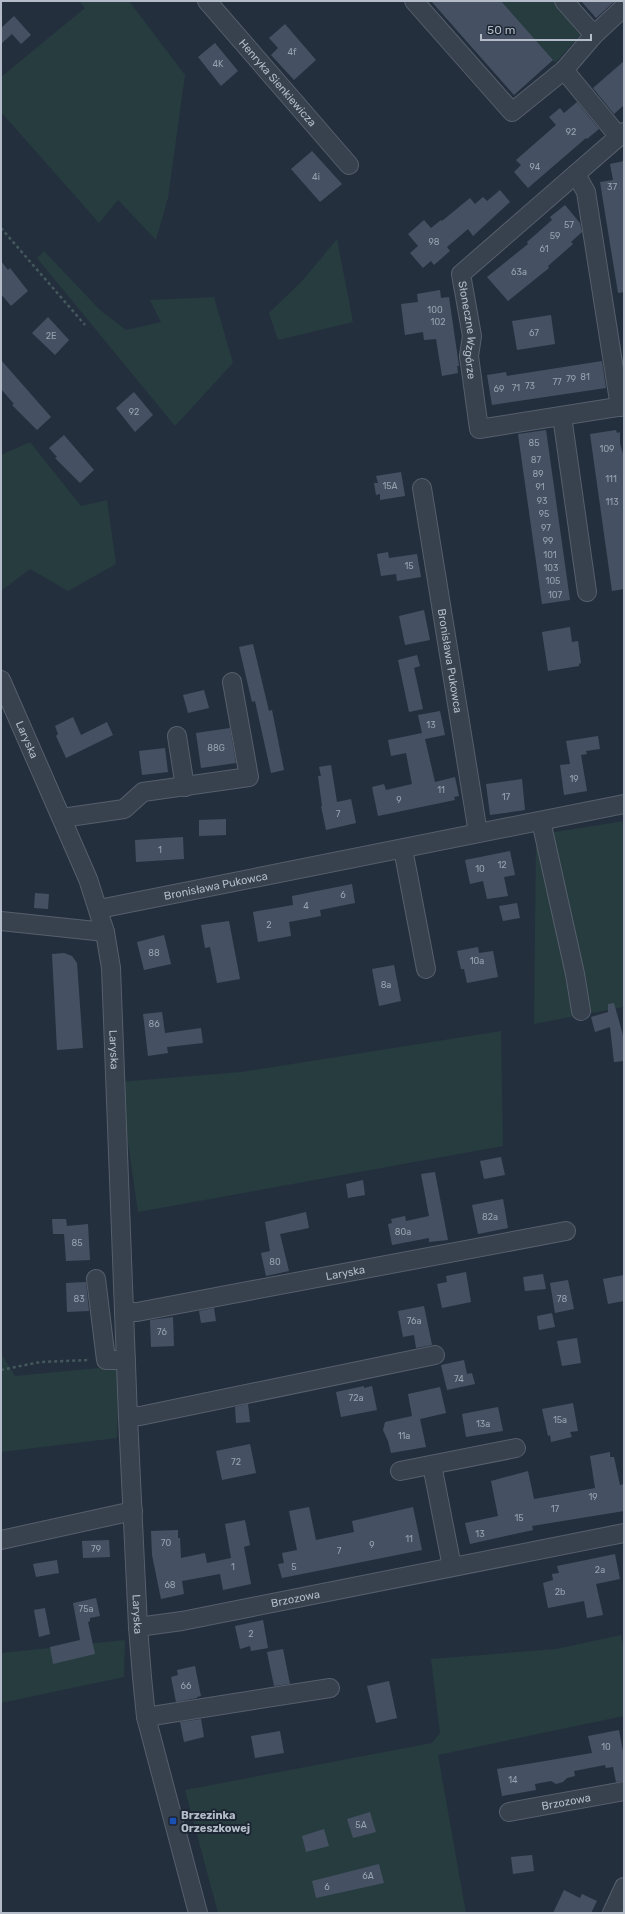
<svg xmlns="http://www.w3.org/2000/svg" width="625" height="1914" viewBox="0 0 625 1914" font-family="Rubik,sans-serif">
  <rect width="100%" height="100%" fill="#242f3e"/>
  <path fill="#263c3f" d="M79 1H129L185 75 168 198 156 240 118 200 99 223 1 112V77L85 8Z
    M501 1H554L582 33 555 63Z
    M337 239 353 322 278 340 269 313 302 281Z
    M44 251 100 310 126 330 161 322 150 300 214 297 233 363 175 426 37 258Z
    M30 442 81 506 107 500 116 564 68 591 30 569 1 591V455Z
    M624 821V1007L534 1024 536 835Z
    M501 1031 503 1146 138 1212 119 1082 241 1072Z
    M1 1353 15 1376 119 1366 117 1438 1 1452Z
    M621 1635 624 1650V1716L438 1755 466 1913H218L185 1790 432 1743 440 1733 431 1659 556 1649Z
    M125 1640 124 1677 1 1703V1653Z"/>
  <path fill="#455162" d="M431 1H501L553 60 514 95Z
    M581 1H615L596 18Z
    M14 16 31 35 21 44 12 34 1 44V28Z
    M285 24 316 60 294 80 271 55 278 48 269 38Z
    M215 43 238 71 221 86 198 57Z
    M624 61V105L614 114 593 88Z
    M577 102 599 129 587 139 586 138 528 188 514 172 521 165 516 160 556 125 549 117 560 108 564 113Z
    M312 151 342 184 320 202 291 169Z
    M624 161V292L618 293 600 182 613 180 610 164Z
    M500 190 510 202 473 236 468 229 447 247 450 251 434 265 431 261 423 268 410 253 418 246 408 234 424 220 431 228 441 220 442 221 470 198 475 204 483 197 487 201Z
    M565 205 580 223 582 232 571 242 573 244 548 266 549 268 508 301 487 277 528 244 527 242 552 220 550 217Z
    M1 261 8 270 10 268 28 291 11 306 1 294Z
    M440 290 441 298 449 297 459 366H457L458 373 442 376 436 339 424 340 423 332 405 335 401 304 418 302 417 294Z
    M551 315 555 344 517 350 512 321Z
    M48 317 69 340 55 355 32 333Z
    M1 360 51 417 37 430 12 405 14 404 1 389Z
    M602 361 606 388 492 405 487 375 506 372 507 376Z
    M134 392 153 415 135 432 116 408Z
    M546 430 570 600 542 604 518 434Z
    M616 430 617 433 620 432V444L624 457V589L612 591 590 434Z
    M64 435 94 470 80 483 55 458 57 457 49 448Z
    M401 472 405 496 380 500V494L376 495 374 483H378L376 476Z
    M388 552 389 558 417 554 421 577 397 581 396 574 381 576 377 554Z
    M424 610 430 640 405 645 399 616Z
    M570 627 572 642 578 641 581 663 579 664V666L548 671 542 632Z
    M253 644 269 711 272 710 284 770 271 773 255 701 252 702 239 647Z
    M417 655 420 666 414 668 423 709 409 712 398 660Z
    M204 690 209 708 188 713 183 695Z
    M440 711 445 735 425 739 435 782 455 777 459 796 454 797 455 800 378 816 372 787 384 784 386 790 412 784 406 753 391 756 388 740 422 733 418 715Z
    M73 717 81 735 107 722 113 735 66 758 56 736 58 734 55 726Z
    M230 728 236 763 201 768 196 733Z
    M598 736 600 749 586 751 587 754 581 755 587 791 564 795 560 765 570 764 566 741Z
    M165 748 168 772 142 775 139 751Z
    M331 765 337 802 351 799 356 823 326 830 321 806H322L318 776H321L319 767Z
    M522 779 525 810 490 815 486 784Z
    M226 819V835L199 836V820Z
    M183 837 184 859 136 862 135 840Z
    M510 851 515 875 504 877 508 896 487 899 483 881 470 884 465 860Z
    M352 884 355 903 320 910 321 916 289 922 291 936 258 942 253 912 293 905 292 896Z
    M35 893 49 894 48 909 34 908Z
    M517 903 520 918 503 921 499 906Z
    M229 921 240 979 217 983 210 947 205 948 201 925Z
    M164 935 171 964 144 970 137 942Z
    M478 947 479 953 493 951 498 977 467 983 464 969H461L457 951Z
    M64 953 72 956 77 963 83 1048 57 1050 52 954Z
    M394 965 401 1001 379 1006 372 969Z
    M614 1003 624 1039V1061L614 1062 610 1027 595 1032 591 1017 608 1012V1004Z
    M162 1012 165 1033 201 1028 203 1043 167 1047 168 1053 148 1056 143 1014Z
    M501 1157 505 1175 484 1179 480 1161Z
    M435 1172 448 1240 429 1242V1238L392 1245 388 1224 392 1223 391 1219 405 1216 406 1221 429 1216 421 1174Z
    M363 1180 365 1195 348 1198 346 1184Z
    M503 1199 508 1228 478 1234 472 1205Z
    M306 1212 309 1228 280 1234 289 1271 266 1276 261 1253 270 1251 265 1222Z
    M52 1219H66L67 1226 88 1224 90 1260 66 1261 64 1234H53Z
    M466 1272 471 1302 442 1308 437 1284 447 1282 446 1276Z
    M543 1274 546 1289 525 1291 523 1277Z
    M624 1275V1301L608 1304 603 1279Z
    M568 1280 574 1309 555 1313 550 1283Z
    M86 1282 89 1311 67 1312 66 1283Z
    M424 1306 432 1345 416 1348 414 1335 403 1337 398 1311Z
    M214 1308 216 1321 201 1323 199 1311Z
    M552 1313 555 1327 539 1330 537 1316Z
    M173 1317 174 1346 151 1347 150 1320Z
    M577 1338 581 1363 562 1366 557 1341Z
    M464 1360 467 1374 472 1373 475 1384 447 1390 441 1365Z
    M364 1386V1388L372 1386 377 1410 341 1417 336 1392Z
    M440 1387 446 1413 420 1419 426 1447 391 1453 388 1441 383 1430 385 1422 412 1416 408 1394Z
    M573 1403 578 1431 570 1432 572 1437 551 1442 550 1435 548 1436 542 1409Z
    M248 1404 250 1422 236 1423 235 1407Z
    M498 1407 503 1431 466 1437 462 1414Z
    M250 1444 256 1473 222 1480 216 1451Z
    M610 1452V1457H614L620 1485 624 1484V1511L532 1526 533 1530 470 1544 465 1523 498 1516 491 1481 528 1471 534 1499 595 1488 590 1456Z
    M309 1507 316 1540 354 1532 352 1521 413 1507 422 1550 282 1578 278 1564 284 1563 282 1553 297 1550 289 1511Z
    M245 1520 250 1545 244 1547 251 1584 223 1590 220 1574 182 1581 184 1594 161 1599 152 1555 151 1531 178 1530V1538H180L181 1558 205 1553 207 1563 231 1558 225 1524Z
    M109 1540 110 1557 83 1558 82 1541Z
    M615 1554 620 1579 596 1584 603 1615 587 1618 584 1601 548 1608 543 1583 553 1580 552 1574 559 1573 557 1566Z
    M57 1560 59 1573 36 1577 33 1564Z
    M96 1598 100 1616 90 1618V1621L88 1622 95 1654 53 1664 50 1647 80 1640 73 1603Z
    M45 1608 50 1634 39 1637 34 1610Z
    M263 1620 268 1648 251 1651 250 1646 240 1649 235 1626Z
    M283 1649 290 1684 274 1686 267 1652Z
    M195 1666 201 1696 197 1697V1698L176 1702 171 1677 178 1675 177 1670Z
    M389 1681 397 1718 376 1723 367 1686Z
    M201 1719 204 1737 184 1742 180 1722Z
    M619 1730 624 1757V1781L616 1782 613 1767 606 1768 605 1765 574 1771 575 1776 567 1778 563 1782 556 1784 551 1781 535 1784 536 1790 502 1796 497 1769 592 1753 588 1736Z
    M280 1731 284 1753 255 1758 251 1736Z
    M370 1812 376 1832 353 1838 347 1819Z
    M324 1829 329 1846 306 1852 302 1836Z
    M532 1855 534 1871 513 1874 511 1857Z
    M379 1864 384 1883 316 1898 312 1881Z
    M564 1890 580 1898 582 1894 597 1901 591 1913H553Z"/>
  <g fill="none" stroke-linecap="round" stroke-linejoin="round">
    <defs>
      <g id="minor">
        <path id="s1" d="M207 1 349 165"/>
        <path d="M414 1 512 112 564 70 619 137"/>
        <path d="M564 1 594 35"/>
        <path d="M564 70 594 35 624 7"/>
        <path id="s2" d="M624 132 461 274 472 336 469 356 479 429 624 406"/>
        <path d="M576 174 586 192 620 407"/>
        <path d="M562 416 587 592"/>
        <path id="s3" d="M422 488 478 833"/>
        <path id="s4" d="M1 680 88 879 105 932 111 968 128 1417 138 1627 142 1677 146 1717 198 1913"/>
        <path d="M177 736 185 787"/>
        <path d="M62 818 124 809 143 792 249 777 232 682"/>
        <path d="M541 821 575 974 581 1011"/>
        <path d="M403 849 426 969"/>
        <path id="s5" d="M99 909 624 804"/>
        <path d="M1 921 105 932"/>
        <path d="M96 1279 106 1360H126"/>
        <path id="s6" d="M124 1312H137L566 1231"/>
        <path d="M128 1417 140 1416 435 1355"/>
        <path d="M432 1465 452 1567"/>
        <path d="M400 1471 516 1448"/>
        <path d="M1 1540 133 1511"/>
        <path id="s7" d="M138 1627 182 1621 624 1533"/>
        <path d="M146 1717 330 1688"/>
        <path id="s8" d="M509 1812 624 1791"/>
        <path d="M612 1913 624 1887"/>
      </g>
    </defs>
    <use href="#minor" stroke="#565f6c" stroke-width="20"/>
    <path stroke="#44595c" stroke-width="2.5" stroke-dasharray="3 3" stroke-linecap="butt" d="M1 228 85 325
      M1 1370 40 1362 90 1360"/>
    <use href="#minor" stroke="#38414e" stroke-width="18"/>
  </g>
  <rect fill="#1a4fb4" stroke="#1d2633" stroke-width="1.5" x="169" y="1817" width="8" height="8" rx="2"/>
  <g text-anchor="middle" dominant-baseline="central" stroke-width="4" stroke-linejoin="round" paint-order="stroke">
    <g font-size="9" fill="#98a1af">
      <text x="292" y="52">4f</text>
      <text x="218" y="64">4K</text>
      <text x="571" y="132">92</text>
      <text x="535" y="167">94</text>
      <text x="316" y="177">4i</text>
      <text x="612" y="187">37</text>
      <text x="569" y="225">57</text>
      <text x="555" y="236">59</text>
      <text x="434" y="242">98</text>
      <text x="544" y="249">61</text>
      <text x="519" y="272">63a</text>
      <text x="435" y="310">100</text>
      <text x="438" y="322">102</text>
      <text x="534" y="333">67</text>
      <text x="51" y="336">2E</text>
      <text x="585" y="377">81</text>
      <text x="571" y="379">79</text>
      <text x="557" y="382">77</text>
      <text x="530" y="386">73</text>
      <text x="516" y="388">71</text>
      <text x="499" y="389">69</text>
      <text x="134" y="412">92</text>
      <text x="534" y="443">85</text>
      <text x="607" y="449">109</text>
      <text x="536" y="460">87</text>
      <text x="538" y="474">89</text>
      <text x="611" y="479">111</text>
      <text x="390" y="486">15A</text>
      <text x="540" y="487">91</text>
      <text x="542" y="501">93</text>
      <text x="612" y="502">113</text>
      <text x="544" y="514">95</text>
      <text x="546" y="528">97</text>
      <text x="548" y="541">99</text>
      <text x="550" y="555">101</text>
      <text x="409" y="566">15</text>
      <text x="551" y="568">103</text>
      <text x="553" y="581">105</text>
      <text x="555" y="595">107</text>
      <text x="431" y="725">13</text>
      <text x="216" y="748">88G</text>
      <text x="574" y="779">19</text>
      <text x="441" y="790">11</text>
      <text x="506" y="797">17</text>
      <text x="399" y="800">9</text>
      <text x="338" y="814">7</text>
      <text x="160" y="850">1</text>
      <text x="502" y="865">12</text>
      <text x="480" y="869">10</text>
      <text x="343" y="895">6</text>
      <text x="306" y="906">4</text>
      <text x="269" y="925">2</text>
      <text x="154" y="953">88</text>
      <text x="477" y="961">10a</text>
      <text x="386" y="985">8a</text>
      <text x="154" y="1024">86</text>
      <text x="490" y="1217">82a</text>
      <text x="403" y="1232">80a</text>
      <text x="77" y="1243">85</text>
      <text x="275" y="1262">80</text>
      <text x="79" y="1299">83</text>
      <text x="562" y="1299">78</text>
      <text x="414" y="1321">76a</text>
      <text x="162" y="1332">76</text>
      <text x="459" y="1379">74</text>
      <text x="356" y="1398">72a</text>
      <text x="560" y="1420">15a</text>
      <text x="483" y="1424">13a</text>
      <text x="404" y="1436">11a</text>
      <text x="236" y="1462">72</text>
      <text x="593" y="1497">19</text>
      <text x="555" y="1509">17</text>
      <text x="519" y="1518">15</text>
      <text x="480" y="1534">13</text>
      <text x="409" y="1539">11</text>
      <text x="166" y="1543">70</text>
      <text x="372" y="1545">9</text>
      <text x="96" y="1549">79</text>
      <text x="339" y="1551">7</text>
      <text x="233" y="1567">1</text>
      <text x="294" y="1567">5</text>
      <text x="600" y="1570">2a</text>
      <text x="170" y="1585">68</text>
      <text x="560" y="1592">2b</text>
      <text x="86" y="1609">75a</text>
      <text x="251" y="1634">2</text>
      <text x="186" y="1686">66</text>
      <text x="606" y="1747">10</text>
      <text x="513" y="1780">14</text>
      <text x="361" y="1825">5A</text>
      <text x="368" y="1876">6A</text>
      <text x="327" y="1887">6</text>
    </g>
    <g font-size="11" fill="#b4bcc9" stroke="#1d2633">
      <text stroke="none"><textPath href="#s1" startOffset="108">Henryka Sienkiewicza</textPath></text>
      <text stroke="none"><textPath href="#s2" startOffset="273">Słoneczne Wzgórze</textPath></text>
      <text stroke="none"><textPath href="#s3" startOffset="175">Bronisława Pukowca</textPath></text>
      <text stroke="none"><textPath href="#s4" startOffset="65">Laryska</textPath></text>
      <text stroke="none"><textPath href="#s5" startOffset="119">Bronisława Pukowca</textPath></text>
      <text stroke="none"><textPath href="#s4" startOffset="391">Laryska</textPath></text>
      <text stroke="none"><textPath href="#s6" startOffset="225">Laryska</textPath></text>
      <text stroke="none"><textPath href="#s7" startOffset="160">Brzozowa</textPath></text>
      <text stroke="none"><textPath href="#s4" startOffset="956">Laryska</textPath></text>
      <text stroke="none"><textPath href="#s8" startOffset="58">Brzozowa</textPath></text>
    </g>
    <g font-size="11" font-weight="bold" fill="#b4bcc9" stroke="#1d2633" text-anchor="start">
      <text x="181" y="1815">Brzezinka<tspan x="181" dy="13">Orzeszkowej</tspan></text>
    </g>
  </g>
  <rect width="625" height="1914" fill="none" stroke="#b4bcc9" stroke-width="4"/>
  <path d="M481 34v6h110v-6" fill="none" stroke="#b4bcc9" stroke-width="2"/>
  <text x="487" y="34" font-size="12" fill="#b4bcc9" stroke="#1d2633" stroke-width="3" paint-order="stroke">50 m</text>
</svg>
